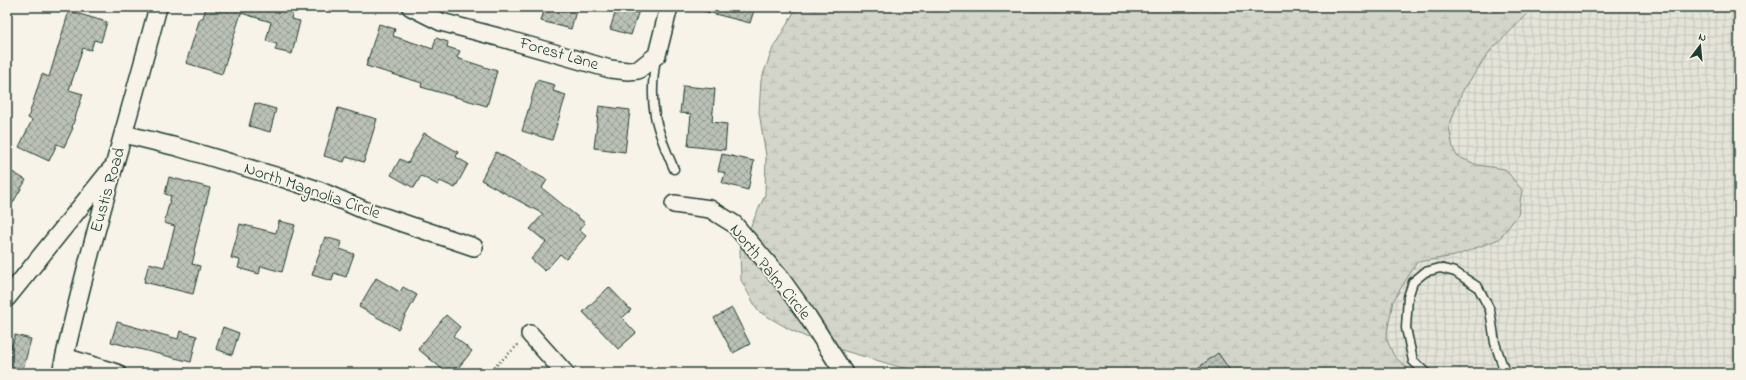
<svg xmlns="http://www.w3.org/2000/svg" width="1746" height="380" viewBox="0 0 1746 380" font-family="'Indie Flower',sans-serif">
  <defs>
    <pattern id="industrial-grid" width="8" height="8" patternUnits="userSpaceOnUse"><rect width="8" height="8" fill="#e5e4d9"/><path d="M0 4h8M4 0v8" fill="none" stroke="#c4c4bb"/></pattern>
    <pattern id="wetland-marsh" width="20" height="14" patternUnits="userSpaceOnUse"><rect width="20" height="14" fill="#d3d5ca"/><path d="M1 5h8M5 5V1M11 12h8M15 12V8" fill="none" stroke="#b5b8ae"/></pattern>
    <pattern id="building-cross-hatch" width="8" height="8" patternUnits="userSpaceOnUse"><rect width="8" height="8" fill="#bbc1b6"/><path d="M0 0l8 8M0 8l8-8" fill="none" stroke="#979e95"/></pattern>
  </defs>
  <rect width="100%" height="100%" fill="#f7f3e8"/>
  <filter id="ink" filterUnits="userSpaceOnUse"><feTurbulence type="fractalNoise" baseFrequency=".025" numOctaves="2"/><feDisplacementMap in="SourceGraphic" scale="8" xChannelSelector="R" yChannelSelector="G"/><feConvolveMatrix kernelMatrix="1 2 1 2 8 2 1 2 1" color-interpolation-filters="sRGB"/></filter>
  <g filter="url(#ink)">
    <path fill="url(#industrial-grid)" d="M1535 7H1739V373H1413L1394 356 1386 338 1393 301 1417 262 1455 256 1518 215 1522 190 1505 169 1477 165 1457 156 1453 148 1449 127 1462 92 1490 51Z"/>
    <path fill="url(#wetland-marsh)" stroke="#79897f" d="M795 7H1535L1490 51 1462 92 1449 127 1453 148 1457 156 1477 165 1505 169 1522 190 1518 215 1499 239 1455 256 1417 262 1393 301 1386 338 1394 356 1413 373C1374 373 1335 373 1297 373 1276 373 1231 364 1215 373H920L821 344 789 329 758 311 741 280 740 250 765 195 766 156 759 112 761 80 773 48 793 14Z"/>
    <path fill="url(#building-cross-hatch)" stroke="#1f3d34" d="M206 7H294L291 19 300 21 292 54 275 50 277 44 266 41 271 22 241 13 222 74 186 63 200 18H203Z
      M545 7H577L571 29 541 21Z
      M617 7H640L631 35 610 29Z
      M703 7H755L750 23 703 11Z
      M69 11 107 22 101 42 94 40 91 50 83 48 69 90 83 94 72 127 73 128 64 147 57 144 49 161 19 147 32 120 28 118 42 74 49 77Z
      M379 24 395 29 393 36 433 49 436 38 448 42 447 47 460 51 457 58 497 71 487 106 421 87 422 83 366 66Z
      M537 80 555 85 553 91 566 95 552 140 522 131Z
      M683 86 715 89 712 122 727 124 725 150 688 146 691 114 680 113Z
      M255 103 276 109 270 132 249 126Z
      M599 106 630 110 625 152 594 148Z
      M338 108 377 119 364 162 346 157 344 162 324 156Z
      M424 133 458 152 456 157 468 164 455 188 440 181 438 185 421 176 414 188 391 175 400 159 408 163Z
      M496 152 547 180 542 188 585 223 579 230 586 236 566 259 560 254 545 271 531 259 546 242 530 229 543 214 481 180Z
      M722 154 754 161 748 190 722 183 725 173 718 171Z
      M7 169 26 180 7 213Z
      M169 177 210 188 194 251 195 252 192 264 200 266 193 294 144 282 149 263 164 267 175 226 164 223 171 196 165 194Z
      M279 221 295 225 282 272 261 266 259 274 238 268 240 260 231 258 240 224 276 233Z
      M325 237 342 242 340 249 354 254 346 277 334 273 332 281 312 275Z
      M376 278 400 292 403 287 417 295 398 329 359 307Z
      M609 287 631 310 622 318 636 333 618 349 583 312Z
      M732 308 750 344 733 353 714 318Z
      M446 315 460 327 453 336 472 351 454 373H447L418 349Z
      M117 322 178 339 180 331 197 336 191 362 111 342Z
      M223 327 239 333 232 355 216 349Z
      M15 335 31 339 22 373H7V345L12 346Z
      M1218 353 1232 373H1191Z"/>
    <g fill="none" stroke-linecap="round" stroke-linejoin="round">
      <defs>
        <path id="service" d="M656 58C648 105 655 126 674 169
          M1426 373 1413 361 1406 328 1408 297 1413 282 1425 272 1440 268 1455 272 1478 287 1490 310 1495 343 1505 373"/>
        <path id="minor" d="M411 7 441 22 502 38 610 69 628 71 638 70 657 55 669 7
          M124 134 177 147 282 178 318 190 364 210 474 247
          M674 204 710 209 734 224 781 279 808 317 844 373
          M7 298 111 169
          M530 334 565 373
          M65 357 117 373
          M61 373C88 249 126 129 158 7"/>
      </defs>
      <use href="#service" stroke="#1f3d34" stroke-width="11"/>
      <use href="#minor" stroke="#1f3d34" stroke-width="20"/>
      <path stroke="#1f3d34" stroke-width="2.5" stroke-dasharray="1 3" stroke-linecap="butt" d="M488 373 518 345"/>
      <use href="#service" stroke="#f7f3e8" stroke-width="8"/>
      <use href="#minor" stroke="#f7f3e8" stroke-width="17"/>
    </g>
  </g>
  <g text-anchor="middle" dominant-baseline="central" stroke-width="4" stroke-linejoin="round" paint-order="stroke">
    <g font-size="17" fill="#1f3d34" stroke="#f7f3e8">
      <text transform="translate(559 54) rotate(16)">Forest Lane</text>
      <text transform="translate(108 190) rotate(-74)">Eustis Road</text>
      <text transform="translate(312 191) rotate(19)">North Magnolia Circle</text>
      <text transform="translate(770 272) rotate(51)">North Palm Circle</text>
    </g>
  </g>
  <rect width="1746" height="380" fill="none" stroke="#f7f3e8" stroke-width="24"/>
  <rect x="12" y="12" width="1722" height="356" fill="none" stroke="#1f3d34" stroke-width="1.5" filter="url(#ink)"/>
  <g transform="translate(1700 46) rotate(16)" stroke="#f7f3e8" stroke-width="3" paint-order="stroke">
  <path d="M0-3L7 15L0 10L-7 15Z" fill="#1f3d34"/>
  <text y="-6" font-size="11" font-weight="bold" text-anchor="middle" fill="#1f3d34">N</text>
  </g>
</svg>
